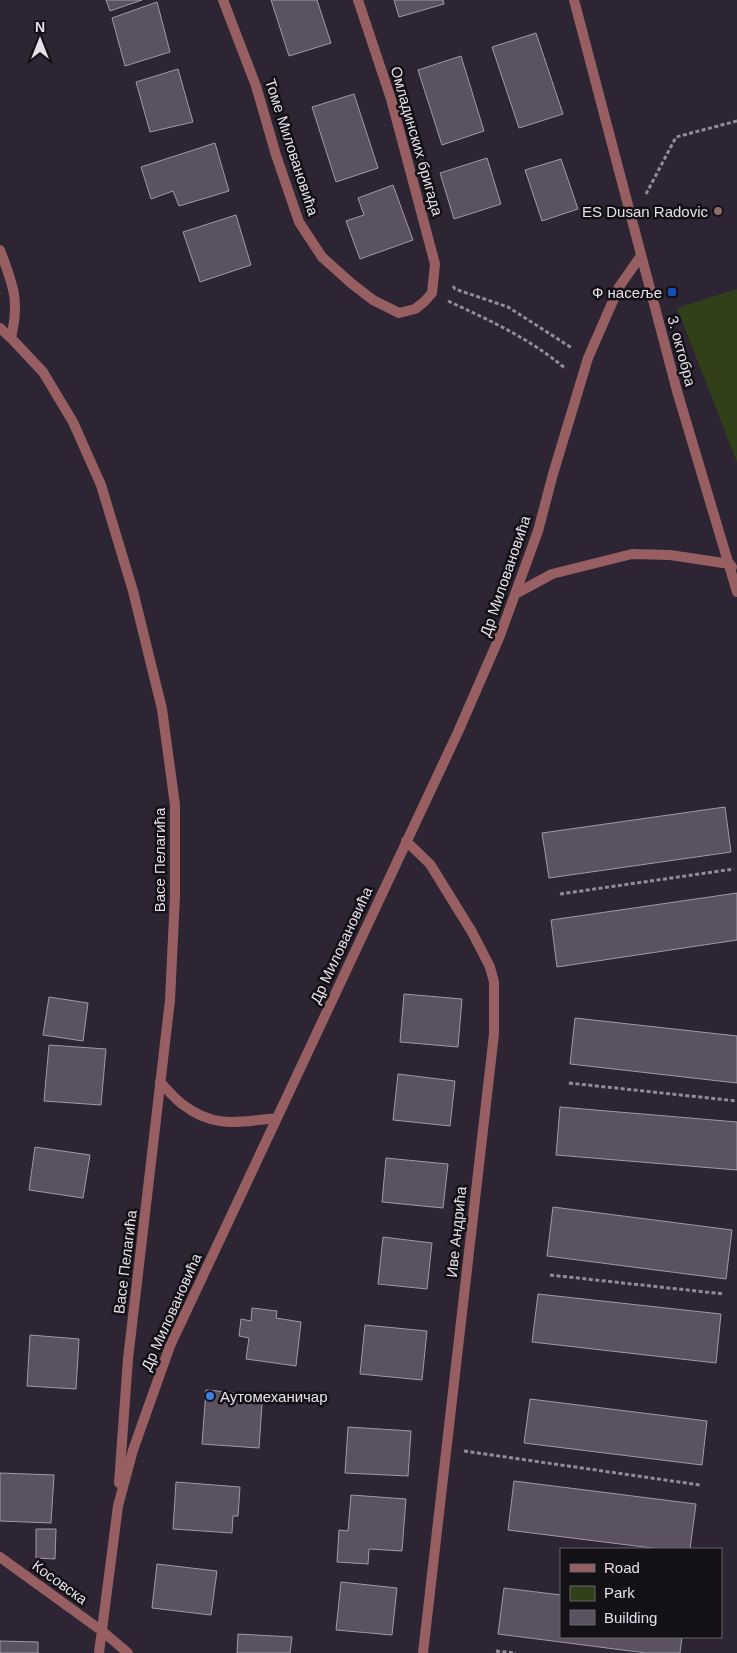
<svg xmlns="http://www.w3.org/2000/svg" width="737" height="1653" viewBox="0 0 737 1653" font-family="Helvetica,sans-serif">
  <rect width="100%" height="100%" fill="#2d2533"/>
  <path fill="#314019" d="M737 289V462L677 308Z"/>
  <path fill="#5a5261" stroke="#a198a8" d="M106 0H142L110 11Z
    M271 0H317L331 43 289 56Z
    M394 0H443L444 4 399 17Z
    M157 2 170 52 125 66 112 18Z
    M536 33 563 114 519 128 492 47Z
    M461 56 484 131 442 145 418 70Z
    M178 69 193 122 150 132 136 82Z
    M354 94 378 168 336 182 312 107Z
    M215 143 229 191 179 206 173 191 151 199 141 167Z
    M487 158 501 204 454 219 440 173Z
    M561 159 578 209 542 221 525 170Z
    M393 185 413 240 360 259 346 221 364 215 358 198Z
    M236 215 251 265 200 282 183 232Z
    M725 807 731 852 549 878 542 833Z
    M737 893V940L557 967 551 920Z
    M404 994 462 999 458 1047 400 1042Z
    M49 997 88 1003 83 1041 43 1035Z
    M575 1018 737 1036V1083L570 1064Z
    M49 1045 106 1049 101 1105 44 1101Z
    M398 1074 455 1081 450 1126 393 1120Z
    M560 1107 737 1122V1170L556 1155Z
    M35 1147 90 1155 83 1198 29 1190Z
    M386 1158 448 1164 443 1208 382 1202Z
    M553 1207 732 1230 726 1279 547 1256Z
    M383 1237 432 1243 427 1289 378 1284Z
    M538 1294 721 1314 716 1363 532 1342Z
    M252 1308 277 1311 276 1318 301 1322 296 1366 246 1359 249 1338 239 1336 241 1319 251 1321Z
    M365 1325 427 1331 422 1380 360 1374Z
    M30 1335 79 1339 76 1389 27 1386Z
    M206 1390 239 1393 238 1402 262 1404 259 1448 202 1444Z
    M530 1399 707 1421 702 1465 524 1443Z
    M348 1427 411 1431 408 1476 345 1473Z
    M0 1473 54 1475 51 1523 0 1521Z
    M514 1481 696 1504 690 1549H660L508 1530Z
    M176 1482 240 1487 238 1516H233L232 1533 173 1529Z
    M351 1495 406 1499 402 1551 369 1549 368 1564 337 1562 339 1530 348 1531Z
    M36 1529H56L55 1559 36 1558Z
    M157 1564 217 1571 211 1615 152 1608Z
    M341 1582 397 1588 392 1635 336 1630Z
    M504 1588 561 1595V1637H682L680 1653H646L498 1634Z
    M238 1634 292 1637 290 1653H237Z
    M0 1641 38 1642V1653H0Z"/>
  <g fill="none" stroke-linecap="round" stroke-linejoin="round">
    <path stroke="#928c97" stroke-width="3" stroke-dasharray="4 2.5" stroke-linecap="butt" d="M646 194 676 137 737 121
      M453 286 455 289 508 307 572 348
      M448 301C491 321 529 338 566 369
      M560 894 734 869
      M569 1083 737 1101
      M550 1275 724 1294
      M464 1451 700 1485
      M496 1651 516 1653"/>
    <path stroke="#985f62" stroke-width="10" d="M223 0 256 86 276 155 299 222 322 257 351 283 373 300 399 313 415 309 424 302 432 293 435 264 391 99 358 0
      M574 0 677 391 737 592
      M0 250C13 285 20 300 11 338L43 372 73 422 101 485 133 591 162 709 175 805V896L170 1000 128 1359 119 1483
      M0 328 11 338
      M517 593 552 574 632 554 670 555 730 564 732 567
      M406 841 430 864 472 932 490 967 494 982V1034L423 1653
      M160 1082C167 1089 174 1098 182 1104 214 1129 239 1122 277 1118
      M0 1557 102 1631 128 1653
      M99 1653 118 1506 133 1450 170 1346 458 732 499 638 538 531 553 474 588 358 619 287 640 257"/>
  </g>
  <circle fill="#8d6e63" stroke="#131016" stroke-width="2" cx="718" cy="211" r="5"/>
  <rect fill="#1a4fb4" stroke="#131016" stroke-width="2" x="667" y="287" width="10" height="10" rx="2.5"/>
  <circle fill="#3f7fe0" stroke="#131016" stroke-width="2" cx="210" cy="1396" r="5"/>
  <g text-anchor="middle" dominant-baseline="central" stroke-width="5" stroke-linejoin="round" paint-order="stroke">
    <g font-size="15" fill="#e5e0e9" stroke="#131016">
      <text transform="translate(417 141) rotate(74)">Омладинских бригада</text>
      <text transform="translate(292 147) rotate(72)">Томе Миловановића</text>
      <text transform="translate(682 351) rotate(75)">3. октобра</text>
      <text transform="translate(505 576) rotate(-71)">Др Миловановића</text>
      <text transform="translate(159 860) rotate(-90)">Васе Пелагића</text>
      <text transform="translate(341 945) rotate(-65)">Др Миловановића</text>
      <text transform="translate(456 1232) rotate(-84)">Иве Андрића</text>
      <text transform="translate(125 1262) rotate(-83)">Васе Пелагића</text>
      <text transform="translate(171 1312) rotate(-66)">Др Миловановића</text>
      <text transform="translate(60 1582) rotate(36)">Косовска</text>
    </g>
    <g font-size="15" fill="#e5e0e9" stroke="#131016" text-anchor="end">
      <text x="708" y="211">ES Dusan Radovic</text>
      <text x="662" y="292">Ф насеље</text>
      <text x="220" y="1396" text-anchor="start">Аутомеханичар</text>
    </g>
  </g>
  <rect x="560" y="1548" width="162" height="90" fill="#131016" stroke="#67636a"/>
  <rect x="570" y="1564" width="25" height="8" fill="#985f62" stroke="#67636a"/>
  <text x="604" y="1573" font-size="15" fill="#e5e0e9">Road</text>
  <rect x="570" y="1586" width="25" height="15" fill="#314019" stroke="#67636a"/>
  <text x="604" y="1598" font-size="15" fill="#e5e0e9">Park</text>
  <rect x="570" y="1610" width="25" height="15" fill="#5a5261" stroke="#67636a"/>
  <text x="604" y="1623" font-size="15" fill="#e5e0e9">Building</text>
  <g transform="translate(40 40)" stroke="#131016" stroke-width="4" paint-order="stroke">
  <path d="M0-4L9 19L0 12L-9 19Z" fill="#e5e0e9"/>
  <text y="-8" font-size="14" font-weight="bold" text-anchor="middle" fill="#e5e0e9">N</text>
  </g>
</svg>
